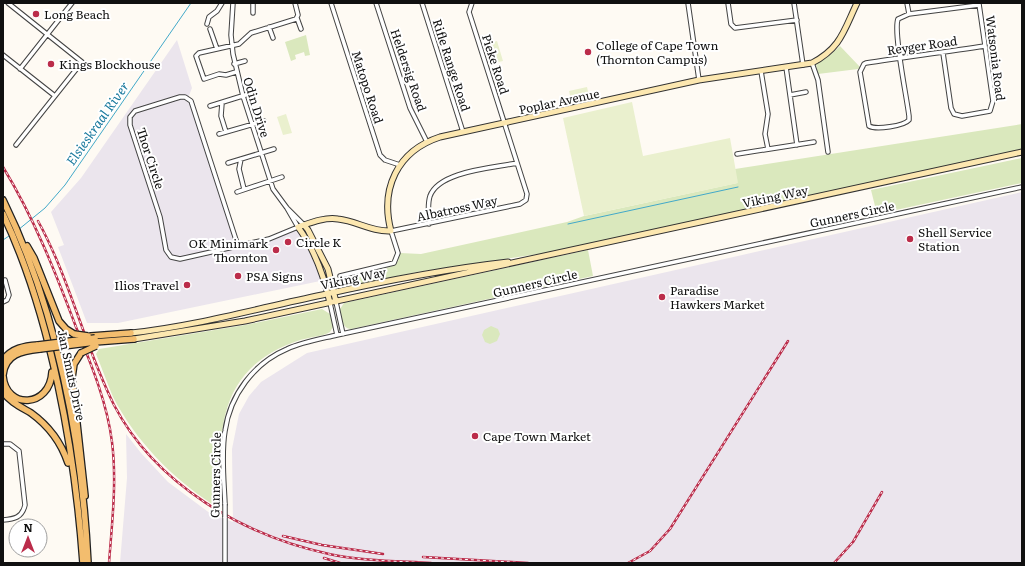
<svg xmlns="http://www.w3.org/2000/svg" width="1025" height="566" viewBox="0 0 1025 566" font-family="Literata,serif">
  <rect width="100%" height="100%" fill="#fefaf3"/>
  <path fill="#ebe5ed" d="M177 40 192 88 188 98 191 101 238 246 269 239 298 227 303 234 325 280 118 323H87L58 247 64 245 51 212 81 178Z
    M1022 192V563H120L127 478 126 434 141 453 168 482 211 514 233 522 232 449 239 414 249 396 261 382 307 353Z"/>
  <path fill="#dae8bd" d="M306 35 310 55 305 56 304 52 295 55 296 59 291 61 285 42Z
    M840 46 860 67 858 69 818 74 816 64 829 56Z
    M1022 124V149L983 158 545 253 417 272 342 288 338 284 336 279 390 267 398 261 400 253 421 254 567 222 584 216 737 183 735 169Z
    M1022 158V183L877 214 871 190Z
    M588 250 593 276 351 329C341 328 341 317 340 309L344 303Z
    M322 309 330 314 333 327 330 332C324 336 316 336 309 338 298 340 288 344 278 349 214 382 220 443 220 504L216 501 212 504C171 477 136 441 113 397 107 383 102 368 96 354L99 349 245 325Z
    M491 326 498 329 500 334 497 341 490 344 485 342 482 335 484 330Z"/>
  <path fill="#eaf0ce" d="M497 41 503 61 494 63 488 44Z
    M587 87 589 96 571 100 569 91Z
    M632 102 643 156 730 138 738 183 584 216 563 118Z
    M286 114 292 133 283 135 277 117Z"/>
  <g fill="none" stroke-linecap="round" stroke-linejoin="round">
    <path stroke="#42a9c9" stroke-width="1" d="M568 224 738 187
      M18 230 45 208 65 185 191 3
      M3 240 9 236"/>
    <defs>
      <path id="street" d="M8 3 82 62 16 145
        M233 3 231 35 233 54 243 96 273 189 287 208 304 225
        M253 3V13
        M331 3 380 155 385 160 400 165
        M376 3 410 108 427 142
        M422 3 463 132
        M688 3 699 80
        M728 3 731 24 735 28 797 20
        M794 3 803 65
        M907 3 909 14
        M979 5 909 14 898 19C893 32 907 98 909 116V120C904 126 876 130 869 126L860 72 864 64 866 63C906 57 946 52 985 46
        M297 18 301 29
        M207 24 209 17 217 11 222 3
        M269 27 273 38
        M210 29 217 49
        M943 53 951 108 954 114 962 116 990 111 993 101 979 4
        M3 55 55 96
        M812 63 818 80 828 152
        M234 64 245 61
        M786 67 797 145
        M20 69 72 3
        M761 71 768 114 765 134 768 149
        M236 72 226 75 219 74 204 79 196 56 199 53 239 44 251 33 296 19 298 15 295 3
        M790 95 806 92
        M222 103 221 116 226 132
        M210 106 255 92
        M219 134 264 121
        M737 154 814 142
        M241 159 239 169 244 189
        M228 163 274 149
        M237 192 282 177
        M429 224C429 215 427 205 430 196 439 171 493 168 517 163
        M238 246 191 101 185 97H180L135 111 130 117V125L160 217 166 250 171 257 180 259 269 239 298 227 287 208
        M340 276 394 263 398 253 391 231 520 204 526 200 527 194 469 12 472 3
        M3 302 7 300 9 295 5 280
        M336 302 343 334
        M330 303 337 335
        M3 444H10L19 451 25 505C22 518 14 519 3 520
        M225 504C224 480 221 454 225 431 230 395 254 363 287 349 302 342 320 339 337 335L1022 187
        M225 517V563"/>
      <path id="secondary" d="M304 225 308 230 328 269 336 302
        M330 303C324 276 315 250 298 227 310 223 324 217 338 219 357 221 371 232 391 231 380 189 397 151 440 137L699 80 812 63C841 48 844 30 857 3
        M131 333C196 326 259 308 322 295 384 281 446 269 508 262
        M134 339 245 321 1022 152"/>
      <path id="primary" d="M3 200C57 310 82 441 88 563
        M3 214C51 315 75 452 83 563
        M27 246 34 258 59 321 66 329 74 334
        M91 336 131 333
        M95 342 134 339
        M81 353 74 364 72 378 85 496
        M3 360C12 348 24 346 38 345
        M3 375C5 354 22 351 40 349
        M3 376C6 410 50 408 52 372
        M3 392C10 402 21 407 31 413 49 426 61 442 68 463"/>
    </defs>
    <use href="#street" stroke="#434343" stroke-width="5.5"/>
    <use href="#secondary" stroke="#323232" stroke-width="7"/>
    <use href="#primary" stroke="#212121" stroke-width="8"/>
    <use href="#street" stroke="#fff" stroke-width="3.5"/>
    <use href="#secondary" stroke="#fce7b0" stroke-width="5"/>
    <use href="#primary" stroke="#f3bd6e" stroke-width="5.5"/>
    <defs>
      <path id="rail" d="M3 167C34 218 55 271 76 327 91 364 107 402 112 442 117 482 112 523 109 563
        M38 221C70 279 84 345 114 405 155 484 244 536 329 554 362 561 397 561 431 563
        M283 536 322 545 383 554
        M423 557 528 563
        M324 558 340 563
        M628 563 650 551 670 529 788 341
        M834 563 853 542 882 492"/>
    </defs>
    <use href="#rail" stroke="#bb2c4a" stroke-width="2.5"/>
    <use href="#rail" stroke="#fff" stroke-width="1" stroke-dasharray="3" stroke-linecap="butt"/>
    <defs>
      <path id="street-bridge" d="M225 504V517"/>
      <path id="primary-bridge" d="M74 334 88 336
        M38 345 95 338
        M40 349 95 342
        M81 353 96 346"/>
    </defs>
    <use href="#street-bridge" stroke="#434343" stroke-width="5.5" stroke-linecap="butt"/>
    <use href="#primary-bridge" stroke="#212121" stroke-width="8" stroke-linecap="butt"/>
    <use href="#street-bridge" stroke="#fff" stroke-width="3.5"/>
    <use href="#primary-bridge" stroke="#f3bd6e" stroke-width="5.5"/>
  </g>
  <g fill="#bb2c4a" stroke="#fff" stroke-width="1.5">
    <circle cx="36" cy="14" r="4"/>
    <circle cx="588" cy="52" r="4"/>
    <circle cx="51" cy="64" r="4"/>
    <circle cx="910" cy="239" r="4"/>
    <circle cx="288" cy="242" r="4"/>
    <circle cx="276" cy="250" r="4"/>
    <circle cx="238" cy="276" r="4"/>
    <circle cx="187" cy="285" r="4"/>
    <circle cx="662" cy="297" r="4"/>
    <circle cx="475" cy="436" r="4"/>
  </g>
  <g text-anchor="middle" dominant-baseline="central" stroke-width="4" stroke-linejoin="round" paint-order="stroke">
    <g font-size="12" fill="#101010" stroke="#fff" text-anchor="start">
      <text x="44" y="14">Long Beach</text>
      <text x="596" y="45">College of Cape Town<tspan x="596" dy="14">(Thornton Campus)</tspan></text>
      <text x="59" y="64">Kings Blockhouse</text>
      <text x="918" y="232">Shell Service<tspan x="918" dy="14">Station</tspan></text>
      <text x="296" y="242">Circle K</text>
      <text x="268" y="243" text-anchor="end">OK Minimark<tspan x="268" dy="14">Thornton</tspan></text>
      <text x="246" y="276">PSA Signs</text>
      <text x="179" y="285" text-anchor="end">Ilios Travel</text>
      <text x="670" y="290">Paradise<tspan x="670" dy="14">Hawkers Market</tspan></text>
      <text x="483" y="436">Cape Town Market</text>
    </g>
    <g font-size="12" fill="#101010" stroke="#fff">
      <text transform="translate(922 45) rotate(-8)">Reyger Road</text>
      <text transform="translate(996 58) rotate(83)">Watsonia Road</text>
      <text transform="translate(496 64) rotate(72)">Pieke Road</text>
      <text transform="translate(452 65) rotate(72)">Rifle Range Road</text>
      <text transform="translate(409 70) rotate(71)">Heldersig Road</text>
      <text transform="translate(368 87) rotate(72)">Matopo Road</text>
      <text transform="translate(559 101) rotate(-12)">Poplar Avenue</text>
      <text transform="translate(257 107) rotate(73)">Odin Drive</text>
      <text transform="translate(151 158) rotate(72)">Thor Circle</text>
      <text transform="translate(775 196) rotate(-12)">Viking Way</text>
      <text transform="translate(457 208) rotate(-12)">Albatross Way</text>
      <text transform="translate(852 214) rotate(-12)">Gunners Circle</text>
      <text transform="translate(353 278) rotate(-12)">Viking Way</text>
      <text transform="translate(535 283) rotate(-13)">Gunners Circle</text>
      <text transform="translate(72 375) rotate(78)">Jan Smuts Drive</text>
      <text transform="translate(215 475) rotate(-89)">Gunners Circle</text>
    </g>
    <g font-size="13" font-style="italic" fill="#1c7a9e" stroke="#fff">
      <text transform="translate(97 123) rotate(-55)">Elsieskraal River</text>
    </g>
  </g>
  <rect width="1025" height="566" fill="none" stroke="#101010" stroke-width="8"/>
  <g transform="translate(28 538)"><circle r="19" fill="#ffffff" stroke="#9f9f9f"/>
  <path d="M0-3L7 15L0 10L-7 15Z" fill="#bb2c4a"/>
  <text y="-6" font-size="11" font-weight="bold" text-anchor="middle" fill="#101010">N</text>
  </g>
</svg>
